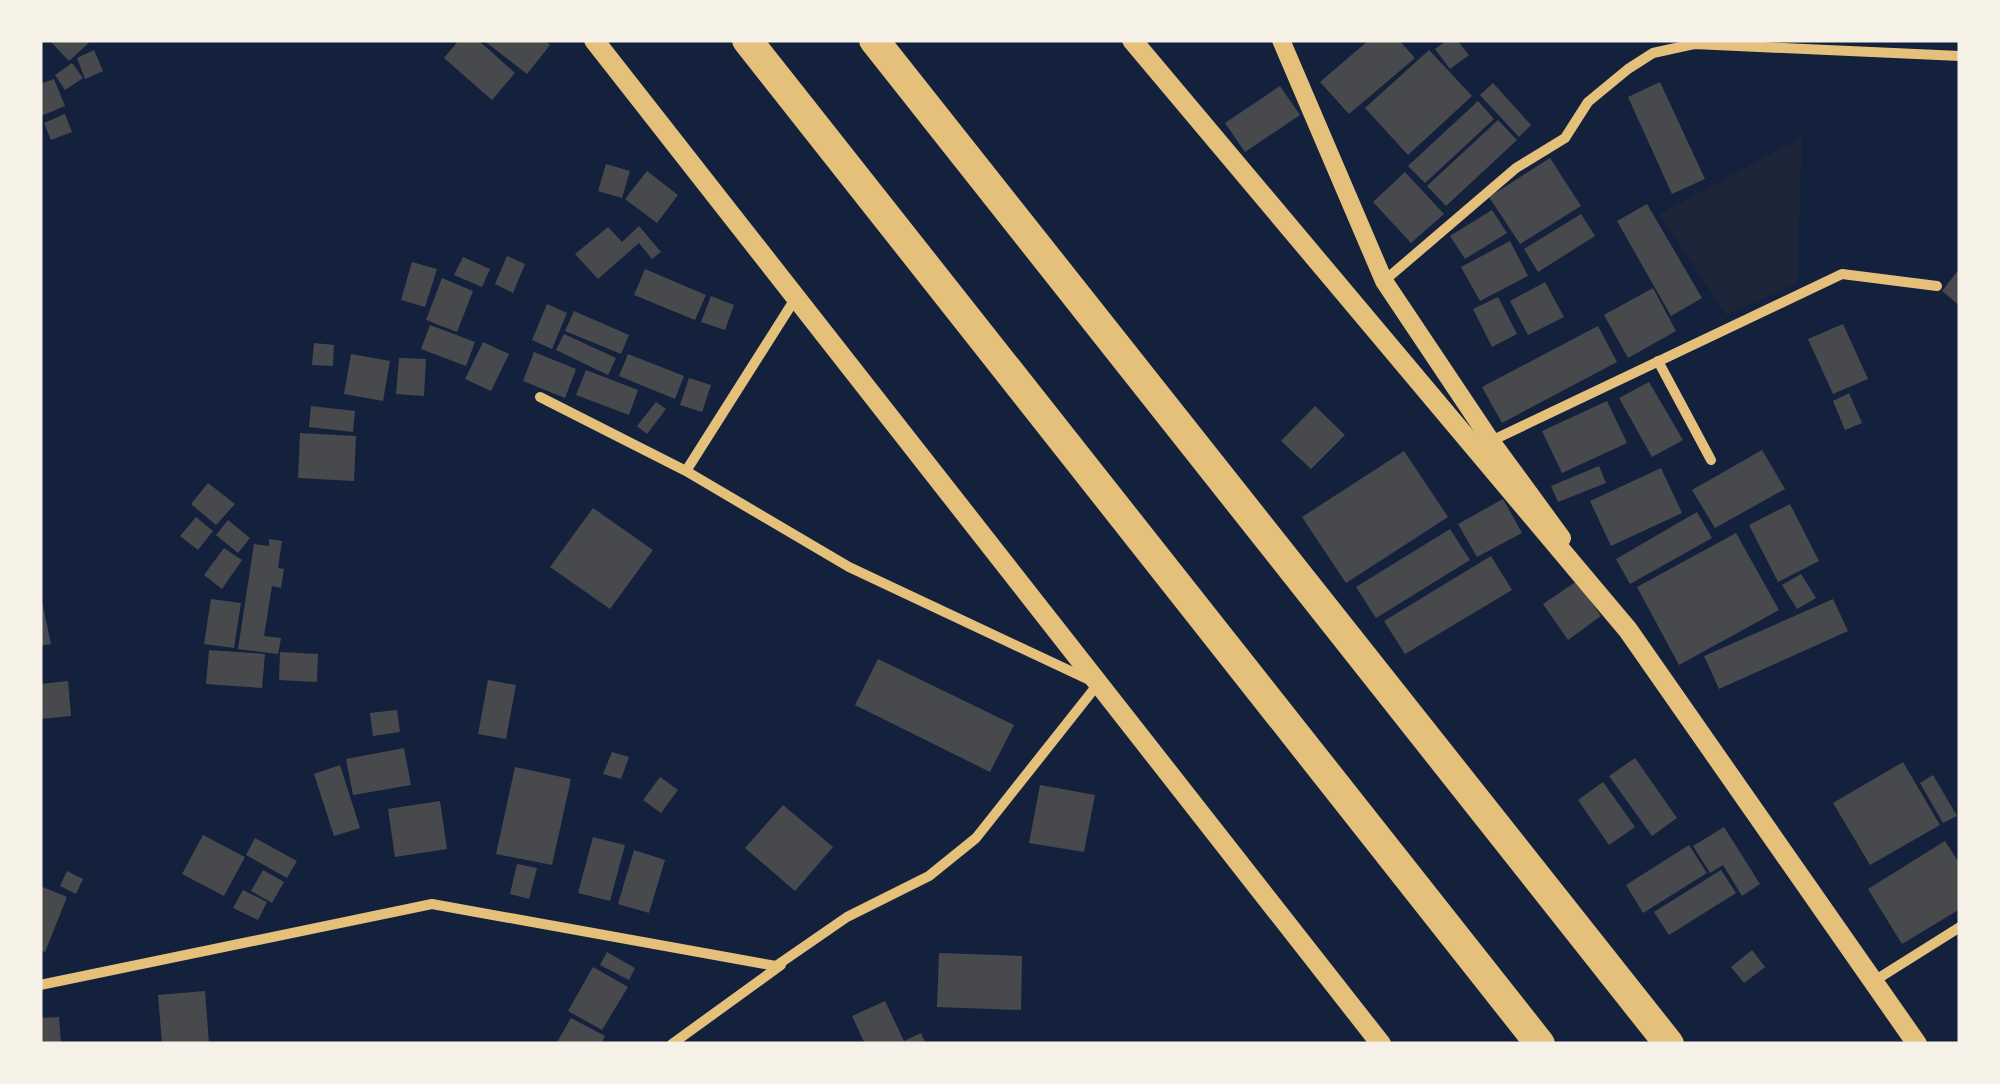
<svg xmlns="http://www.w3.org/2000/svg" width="2000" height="1084" viewBox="0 0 2000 1084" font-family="Commissioner,sans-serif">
  <rect width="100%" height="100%" fill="#14213d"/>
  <path fill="#1d2539" d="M1802 137 1797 283 1726 315 1660 214Z"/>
  <path fill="#48494c" d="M49 40H92L69 61Z
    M459 40H478L515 73 492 100 444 58Z
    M483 40H544L550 45 527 74Z
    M1369 40H1399L1415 58 1349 114 1320 82Z
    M1447 40H1457L1469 55 1450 69 1435 49Z
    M94 50 103 71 85 79 77 58Z
    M1429 50 1472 96 1408 155 1365 108Z
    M72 63 83 78 65 90 55 75Z
    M54 79 65 106 41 116 40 84Z
    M1660 82 1705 179 1672 194 1628 97Z
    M1493 83 1531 125 1519 137 1480 95Z
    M1280 86 1300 115 1245 152 1225 123Z
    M1478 101 1494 119 1425 183 1408 166Z
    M65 114 72 132 51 140 44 123Z
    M1498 120 1517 140 1446 206 1427 186Z
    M1550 158 1581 206 1520 244 1489 197Z
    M606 164 630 171 622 198 598 191Z
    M647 171 678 195 657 223 625 199Z
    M1405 172 1444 214 1411 243 1373 202Z
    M1647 204 1702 298 1671 316 1617 221Z
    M1492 210 1507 233 1465 259 1450 236Z
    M1581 214 1595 236 1538 272 1524 249Z
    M639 226 661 252 652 259 639 243 598 279 575 254 608 227 622 242Z
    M1510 241 1528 276 1480 301 1461 267Z
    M507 256 525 264 513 293 495 284Z
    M463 257 490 269 482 287 454 275Z
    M412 262 437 269 425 307 401 300Z
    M1960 268V306L1942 291Z
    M645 269 706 295 695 320 634 295Z
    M442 278 473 291 457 332 426 320Z
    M1545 282 1564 317 1528 335 1510 301Z
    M1653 288 1676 331 1628 358 1604 315Z
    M711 296 734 305 725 330 701 322Z
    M1498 297 1517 334 1492 347 1473 309Z
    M547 304 567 313 552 349 532 340Z
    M574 311 629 335 621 354 565 331Z
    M1843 324 1868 379 1833 394 1808 339Z
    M430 325 475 342 466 366 421 349Z
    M1598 326 1617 362 1502 423 1482 387Z
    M564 334 616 358 608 375 556 350Z
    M483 342 509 354 491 391 465 379Z
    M314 343 334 345 333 366 312 365Z
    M534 352 576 369 565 398 523 381Z
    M351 354 390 361 383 401 344 394Z
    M628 354 684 376 675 399 619 376Z
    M399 358 426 359 424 396 396 394Z
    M586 370 638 390 629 415 576 395Z
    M689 378 711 385 702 412 680 405Z
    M1649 382 1683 440 1652 457 1619 398Z
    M1849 393 1862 423 1845 430 1833 401Z
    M1607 401 1627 443 1562 473 1542 431Z
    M656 402 666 409 647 434 637 426Z
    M311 406 355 411 353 432 309 427Z
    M1315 406 1345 435 1311 469 1281 441Z
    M300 433 356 436 354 481 298 478Z
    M1762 450 1785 489 1715 528 1692 490Z
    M1404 451 1448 517 1346 583 1302 517Z
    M1599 466 1606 483 1558 502 1551 486Z
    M1661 468 1682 513 1611 546 1590 501Z
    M208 483 235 504 216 525 191 504Z
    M1503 499 1522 533 1477 557 1458 524Z
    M1790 504 1819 561 1778 582 1749 525Z
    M593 508 653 550 610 609 550 567Z
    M1697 512 1712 538 1630 584 1616 559Z
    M196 517 213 531 198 550 180 536Z
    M228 520 250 538 238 553 216 535Z
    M1450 529 1470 560 1376 618 1356 587Z
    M1736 533 1779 610 1679 665 1637 587Z
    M269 539 282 541 278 568 284 569 281 588 272 586 264 636 281 638 278 654 238 649 254 544 269 546Z
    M224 548 242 560 222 589 204 575Z
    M1491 556 1512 590 1405 654 1384 621Z
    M1801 574 1816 598 1797 609 1782 585Z
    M1577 581 1601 616 1568 640 1543 604Z
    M40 592 51 644 40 646Z
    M211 599 241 603 234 648 204 644Z
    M1833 599 1848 631 1719 689 1704 656Z
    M209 650 265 654 262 688 206 684Z
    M280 652 318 654 317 682 279 680Z
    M878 659 1014 725 990 772 855 705Z
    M488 680 516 685 506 739 478 734Z
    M68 681 71 716 40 719V684Z
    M397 710 400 732 373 736 370 713Z
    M404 748 411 785 353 795 346 759Z
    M612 752 629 757 621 779 603 774Z
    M1635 758 1677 818 1652 836 1609 776Z
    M1903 762 1940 825 1870 865 1833 803Z
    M340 765 360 828 334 836 314 774Z
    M515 767 571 779 552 865 496 854Z
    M1933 775 1957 816 1943 823 1920 783Z
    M660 777 678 790 661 813 643 800Z
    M1603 782 1635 827 1609 845 1578 800Z
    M1040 785 1095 795 1084 852 1029 843Z
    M440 801 447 849 395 857 388 809Z
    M783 805 833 847 795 891 745 848Z
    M1724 827 1760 884 1742 896 1723 865 1710 873 1693 846Z
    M203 835 245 857 224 896 182 874Z
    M593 837 625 845 610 901 578 893Z
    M255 838 297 861 287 878 246 855Z
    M1945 841 1960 864V909L1902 944 1868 889Z
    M1689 845 1707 873 1643 913 1626 885Z
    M634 850 665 860 649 913 618 904Z
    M517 864 537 868 529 899 510 894Z
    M263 870 284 882 272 903 251 891Z
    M1721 870 1736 893 1669 935 1654 912Z
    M67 871 83 879 76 894 60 886Z
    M40 886 67 897 45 952 40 950Z
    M243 890 267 902 258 920 233 908Z
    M1752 950 1765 967 1744 983 1731 967Z
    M607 952 635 968 629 980 600 965Z
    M939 953 1022 956 1021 1010 937 1007Z
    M593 967 628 987 602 1030 568 1011Z
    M205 991 209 1044H162L158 995Z
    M885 1001 904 1041 921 1033 926 1044H865L852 1016Z
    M59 1017 61 1044H40V1018Z
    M571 1018 605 1036 601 1044H556Z"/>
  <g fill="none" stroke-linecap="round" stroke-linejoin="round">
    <path stroke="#e5c07b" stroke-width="10" d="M1384 281 1516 168 1565 138 1588 102 1628 69 1653 53 1694 44 1960 56
      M1658 361 1711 460
      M1491 441 1842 274 1937 286
      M686 471 795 299
      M1874 981 1960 927
      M40 985 432 904 776 966 847 917 929 876 976 838 1098 684 849 567 686 471 540 397
      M672 1044 781 965"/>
    <path stroke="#e5c07b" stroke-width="18" d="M1281 40 1384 281 1491 441 1562 538"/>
    <path stroke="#e5c07b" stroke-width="20" d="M594 40 1381 1044
      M1132 40 1628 630 1917 1044"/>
    <path stroke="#e5c07b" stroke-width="30" d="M747 40 1540 1044
      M874 40 1669 1044"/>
  </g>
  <rect width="2000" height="1084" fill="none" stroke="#f6f1e7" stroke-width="85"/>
</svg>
